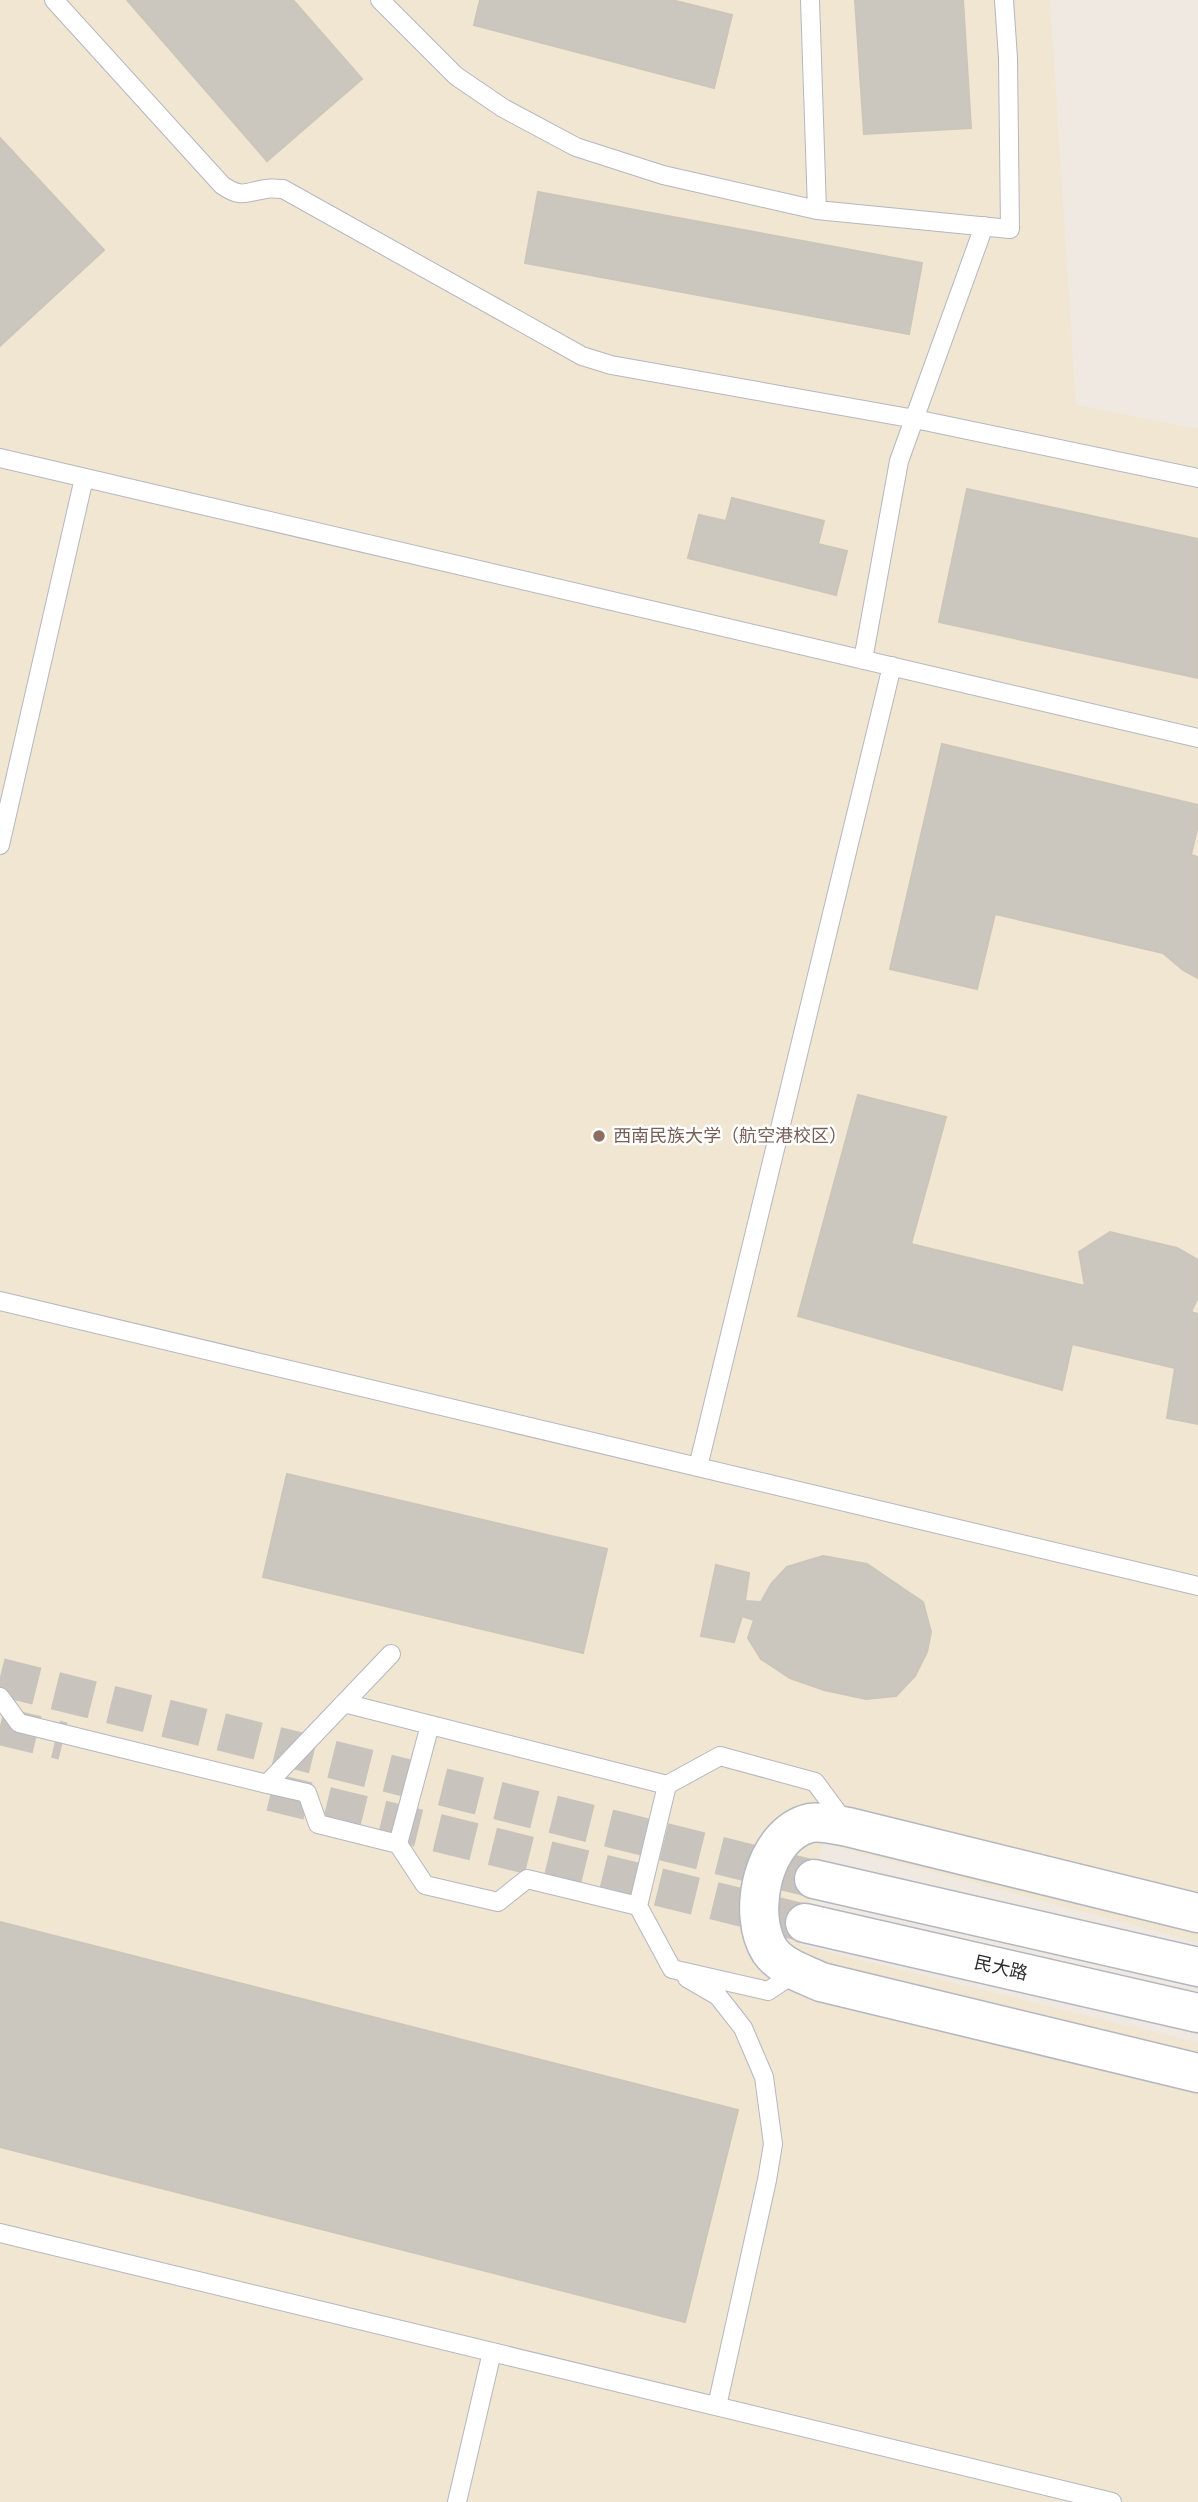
<svg xmlns="http://www.w3.org/2000/svg" width="1198" height="2502" viewBox="0 0 1198 2502" font-family="'Nunito Sans','Noto Sans SC',sans-serif">
  <rect width="100%" height="100%" fill="#efe9e1"/>
  <path fill="#f0e6d1" d="M0 0H1050L1076 405 1198 429V1942L823 1843 800 1945 1198 2043V2502H0Z"/>
  <path fill="#cbc7bf" stroke="#cbc5ba" stroke-width="2" d="M127 0H293L362 79 267 161Z
    M480 0H672L732 15 714 88 474 25Z
    M855 0H963L971 128 864 134Z
    M0 138 104 250 0 346Z
    M538 192 922 263 909 334 525 263Z
    M967 489 1198 539V678L939 622Z
    M732 498 824 521 818 544 847 551 836 595 688 558 699 515 726 521Z
    M942 744 1198 805V825L1191 855 1198 857V978L1183 970 1163 953 995 914 977 989 890 969Z
    M858 1095 946 1117 911 1244 1085 1286 1079 1252 1110 1232 1177 1248 1198 1260V1297L1191 1312 1198 1314V1424L1167 1418 1175 1368 1072 1344 1062 1390 798 1316Z
    M287 1474 607 1549 583 1653 263 1577Z
    M823 1556 867 1564 923 1602 931 1632 927 1652 915 1676 896 1696 866 1699 824 1690 790 1678 761 1659 748 1638 754 1620 742 1616 734 1642 701 1636 716 1565 749 1573 745 1601 761 1602 771 1584 787 1567Z
    M0 1922 738 2110 685 2322 0 2147Z"/>
  <g fill="none" stroke-linecap="round" stroke-linejoin="round">
    <path stroke="#c8c4bd" stroke-width="38" stroke-dasharray="38 19" stroke-linecap="butt" d="M0 1677 814 1879
      M0 1726 63 1741
      M271 1792 805 1923"/>
    <defs>
      <path id="service" d="M54 0 222 185C242 199 245 192 266 189 271 188 278 189 283 189L582 356 611 365 915 419 1198 478
        M380 0 456 76 503 108 576 147 663 175 817 210 1010 229 1008 58 1004 0
        M810 0 817 210
        M0 458 1198 738
        M863 660 899 461 984 226
        M0 845 84 478
        M0 1301 1198 1586
        M698 1467 892 666
        M0 1697 19 1723 267 1784 391 1654
        M344 1703 667 1785
        M267 1784 307 1793 318 1824 398 1844 425 1885 498 1902 527 1879 638 1906
        M398 1844 430 1725
        M798 1971 768 1991 672 1969 638 1906 667 1785 720 1756 815 1782 846 1824
        M687 1978 718 1996 743 2028 764 2077 773 2144 767 2180 717 2406
        M0 2233 1112 2502
        M457 2502 492 2352"/>
      <path id="tertiary" d="M1198 1913 848 1827C837 1825 821 1821 810 1823 763 1834 746 1914 770 1951 781 1967 804 1974 821 1982L1198 2073"/>
      <path id="secondary" d="M814 1879 1198 1967
        M805 1923 1198 2013"/>
    </defs>
    <use href="#service" stroke="#b4b7c1" stroke-width="20"/>
    <use href="#tertiary" stroke="#b4b7c1" stroke-width="41"/>
    <use href="#secondary" stroke="#b4b7c1" stroke-width="41"/>
    <use href="#service" stroke="#fff" stroke-width="18"/>
    <use href="#tertiary" stroke="#fff" stroke-width="38"/>
    <use href="#secondary" stroke="#fff" stroke-width="38"/>
  </g>
  <circle fill="#8d6e63" stroke="#fff" stroke-width="2.5" cx="599" cy="1136" r="7"/>
  <g text-anchor="middle" dominant-baseline="central" stroke-width="5" stroke-linejoin="round" paint-order="stroke">
    <g font-size="18" fill="#785e54" stroke="#fff" text-anchor="start">
      <text x="613" y="1136">西南民族大学（航空港校区）</text>
    </g>
    <g font-size="18" fill="#2e2e2e" stroke="#fff">
      <text transform="translate(1001 1968) rotate(13)">民大路</text>
    </g>
  </g>
</svg>
